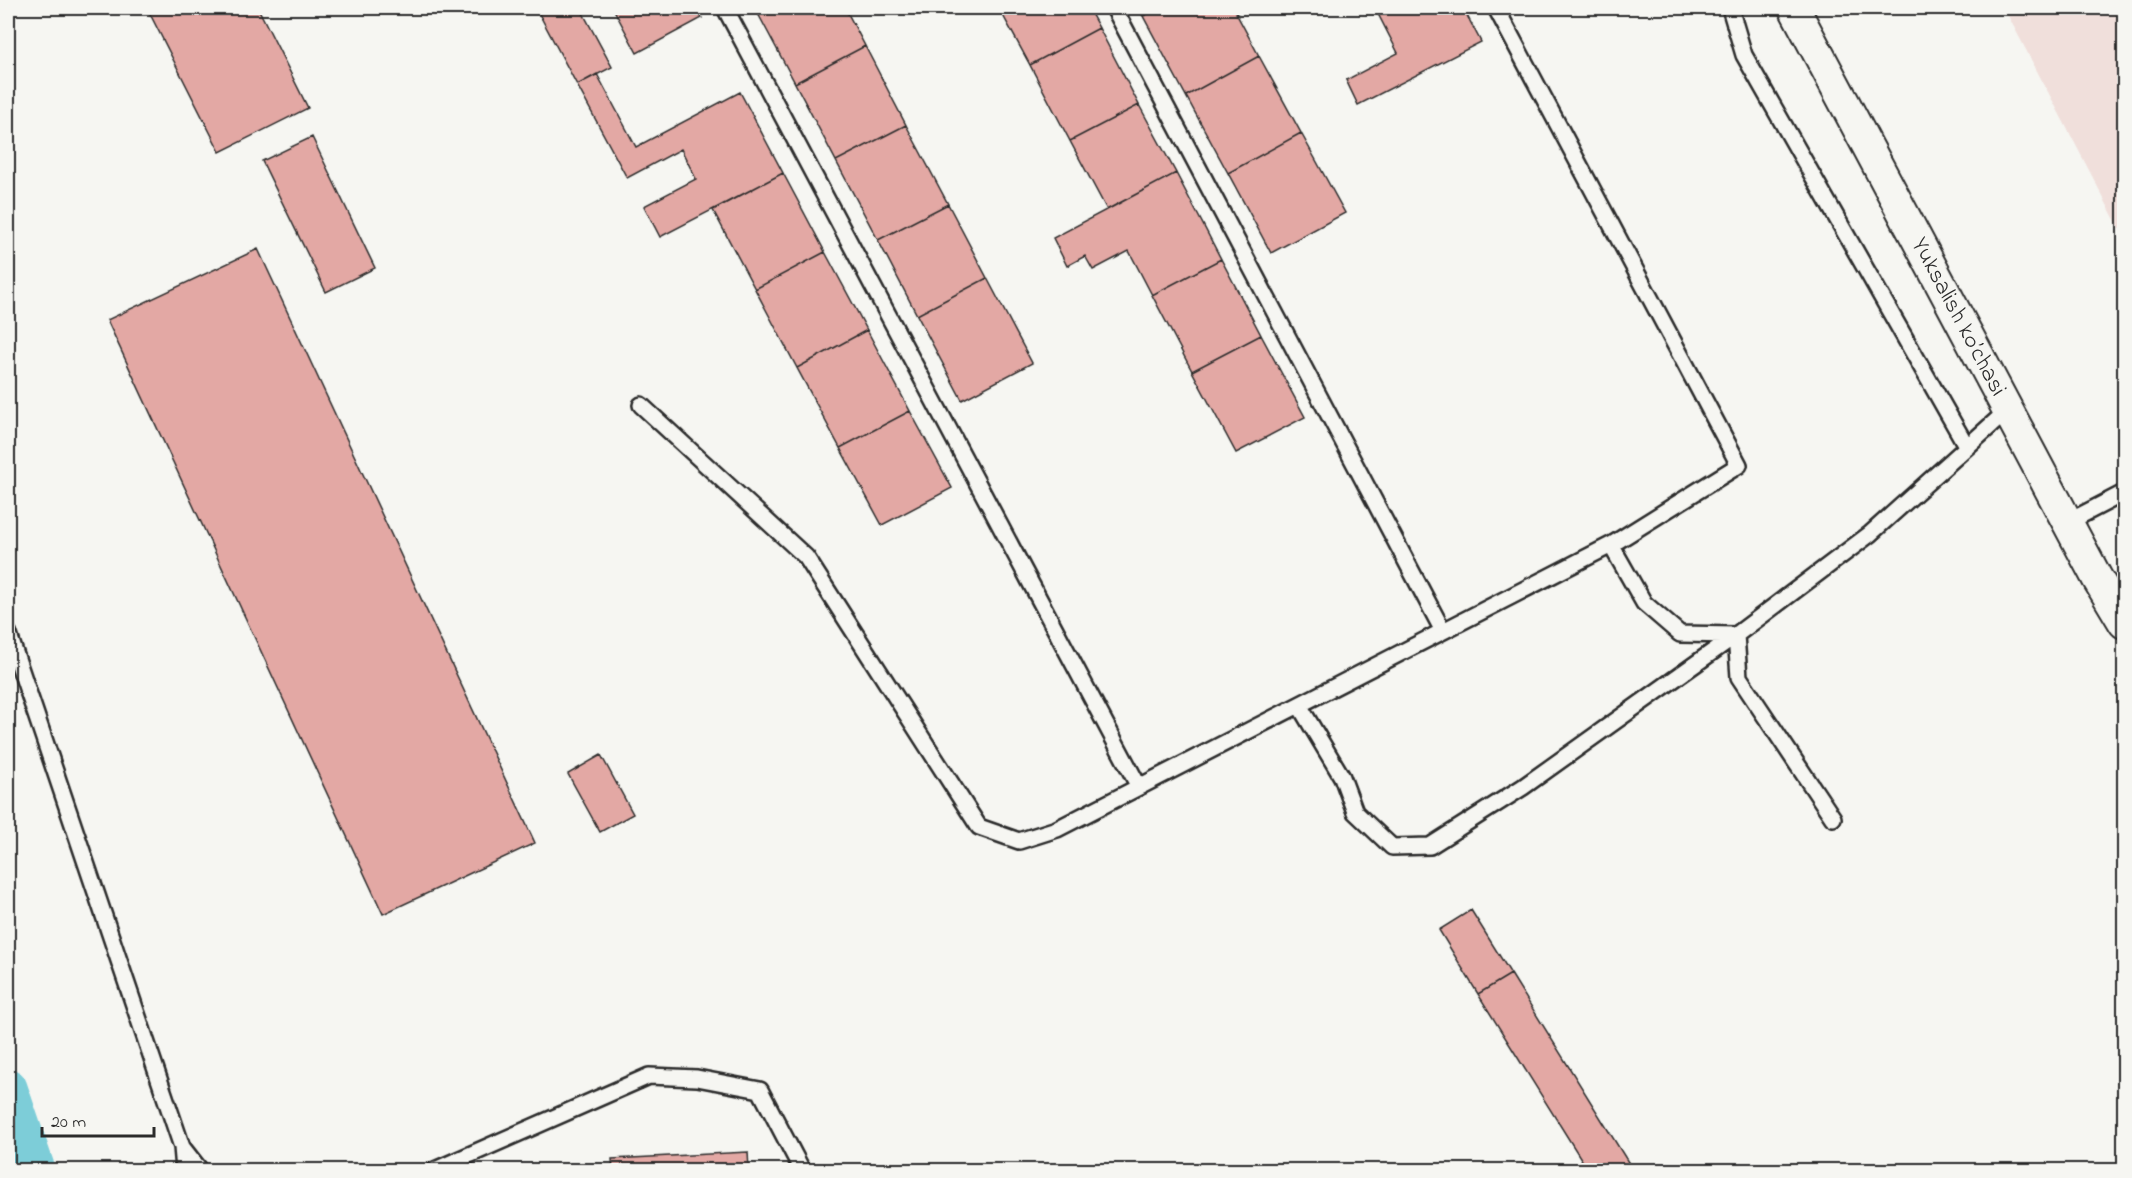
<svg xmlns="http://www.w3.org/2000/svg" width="2132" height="1178" viewBox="0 0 2132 1178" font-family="'Indie Flower',sans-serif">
  <rect width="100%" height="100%" fill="#f6f6f2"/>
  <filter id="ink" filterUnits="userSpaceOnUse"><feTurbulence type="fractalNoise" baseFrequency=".0167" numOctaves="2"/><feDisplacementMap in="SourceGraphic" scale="12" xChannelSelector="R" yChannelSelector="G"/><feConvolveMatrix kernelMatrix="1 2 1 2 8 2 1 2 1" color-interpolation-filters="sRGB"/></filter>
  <g filter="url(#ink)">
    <path fill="#f0dfdb" d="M2004 8H2124V237Z"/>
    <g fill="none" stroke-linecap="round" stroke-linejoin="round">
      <path stroke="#7dcdd8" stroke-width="39" d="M8 1088 36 1170"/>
    </g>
    <path fill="#e3a8a4" stroke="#2b2b2b" stroke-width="1.5" d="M147 8H258L308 108 220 152Z
      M536 8H592L583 13 612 67 577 85Z
      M613 8H696L702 18 637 53Z
      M755 8H845L865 46 795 83Z
      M999 8H1088L1099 28 1030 65Z
      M1138 8H1160L1143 16Z
      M1160 8H1245L1236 13 1259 56 1186 96 1143 16Z
      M1375 8H1463L1481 42 1358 105 1346 80 1398 53Z
      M1099 28 1139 105 1070 141 1030 65Z
      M865 46 906 125 836 161 795 83Z
      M1259 56 1301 133 1228 173 1186 96Z
      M597 74 636 147 740 92 783 173 660 237 644 206 696 179 681 149 627 178 577 85Z
      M1139 105 1176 173 1107 210 1070 141Z
      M906 125 948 204 878 240 836 161Z
      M1301 133 1345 213 1271 253 1228 173Z
      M312 137 375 268 326 292 262 161Z
      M783 173 825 252 755 289 713 210Z
      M1176 173 1221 259 1152 295 1129 251 1093 270 1085 256 1067 266 1053 238Z
      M948 204 987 278 917 315 878 240Z
      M258 249 535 843 383 914 107 320Z
      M825 252 867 330 797 368 755 289Z
      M1221 259 1261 335 1192 371 1152 295Z
      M987 278 1032 363 962 400 917 315Z
      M867 330 910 411 840 448 797 368Z
      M1261 335 1305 417 1236 453 1192 371Z
      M910 411 952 488 882 525 840 448Z
      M601 755 633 814 600 832 568 774Z
      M1471 910 1511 974 1478 994 1439 930Z
      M1511 974 1633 1170H1588L1478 994Z
      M748 1152 749 1170H613L612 1159Z"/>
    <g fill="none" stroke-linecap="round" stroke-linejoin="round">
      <defs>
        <path id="service" d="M725 8 1139 787
          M1114 8 1443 631
          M1496 8 1739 465 1611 545
          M1730 8 1744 55 1967 447
          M641 405 806 557 979 827 1019 841 1057 829 1611 545 1644 603 1680 634 1736 635 1523 787 1430 846 1392 847 1355 812 1342 777 1299 705
          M2068 522 2124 493
          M8 632 182 1147 184 1170
          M1833 818 1739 677 1736 635 1870 534 2008 410
          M182 1147 200 1170
          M435 1170 649 1076 697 1078 760 1090 802 1170"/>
        <g id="minor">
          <path id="s1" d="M1794 8 2097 578 2124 623"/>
        </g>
      </defs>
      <use href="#service" stroke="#2b2b2b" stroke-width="20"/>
      <use href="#minor" stroke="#2b2b2b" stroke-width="34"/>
      <use href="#service" stroke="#f6f6f2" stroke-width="15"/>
      <use href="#minor" stroke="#f6f6f2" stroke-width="30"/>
    </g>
  </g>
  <g text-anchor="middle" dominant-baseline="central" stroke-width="4.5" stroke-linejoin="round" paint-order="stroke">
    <g font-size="24" fill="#2b2b2b" stroke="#f6f6f2">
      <text stroke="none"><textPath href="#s1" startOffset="350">Yuksalish ko’chasi</textPath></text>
    </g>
  </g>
  <rect width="2132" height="1178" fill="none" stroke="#f6f6f2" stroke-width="30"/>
  <rect x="15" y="15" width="2102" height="1148" fill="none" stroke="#2b2b2b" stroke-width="2" filter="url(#ink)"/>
  <path d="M42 1127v9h112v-9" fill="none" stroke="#2b2b2b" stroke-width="3"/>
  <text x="51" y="1127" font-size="18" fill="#2b2b2b" stroke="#f6f6f2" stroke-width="4.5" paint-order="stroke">20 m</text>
</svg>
